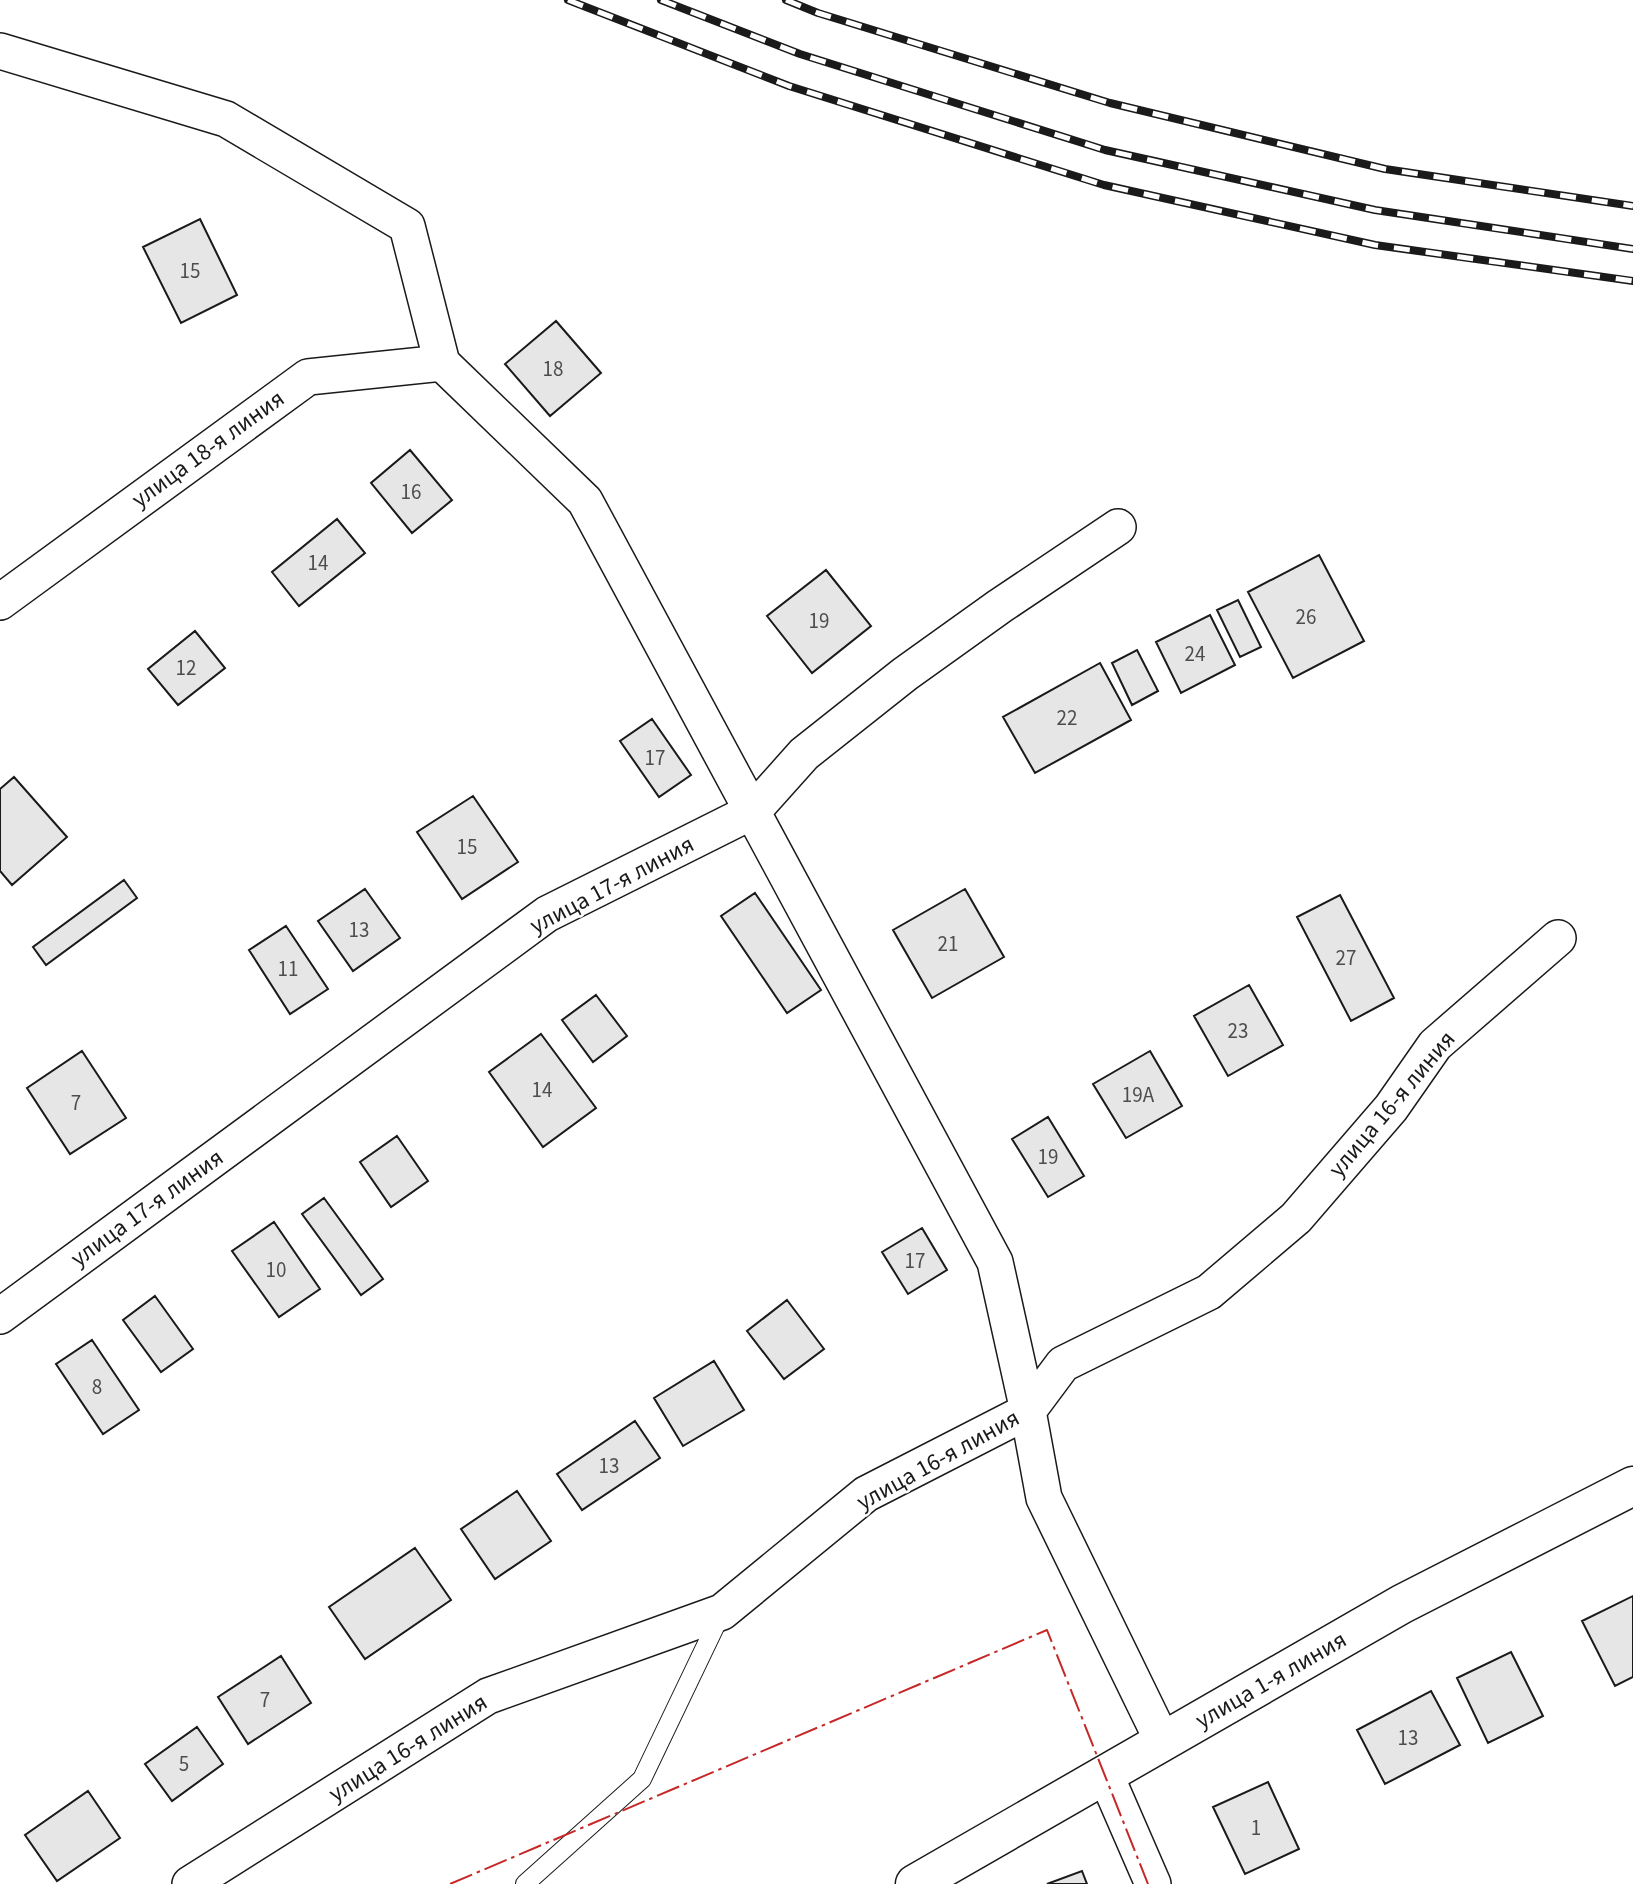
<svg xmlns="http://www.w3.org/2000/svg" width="1633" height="1884" viewBox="0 0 1633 1884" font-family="'Source Sans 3',sans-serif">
  <rect width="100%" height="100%" fill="#fff"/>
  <path fill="#e6e6e6" stroke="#1a1a1a" stroke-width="2" d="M200 219 237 295 181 323 143 247Z
    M556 321 601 373 550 416 505 364Z
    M410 450 452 500 412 533 371 483Z
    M337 519 365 553 299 606 272 572Z
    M1319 555 1364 641 1293 678 1248 592Z
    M826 570 871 626 812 673 767 616Z
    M1238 600 1261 647 1240 657 1217 610Z
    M1210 615 1235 665 1181 693 1156 642Z
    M195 631 225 668 178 705 148 669Z
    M1137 650 1158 691 1132 705 1112 663Z
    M1100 663 1131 720 1035 773 1003 717Z
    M652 719 691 775 659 797 620 741Z
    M14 777 67 837 12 885 0 871V789Z
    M473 796 518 862 462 899 417 832Z
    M124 880 137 898 46 965 33 947Z
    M365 889 400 938 353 971 318 921Z
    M965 889 1004 957 932 998 893 930Z
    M755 893 821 990 787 1013 721 916Z
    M1340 895 1394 998 1351 1021 1297 917Z
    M286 926 328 989 290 1014 249 950Z
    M1249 985 1283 1045 1228 1076 1194 1016Z
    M596 995 627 1036 593 1062 562 1020Z
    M541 1034 596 1108 543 1147 489 1072Z
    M82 1051 126 1118 70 1154 27 1088Z
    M1150 1051 1182 1106 1126 1138 1093 1084Z
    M1048 1117 1084 1176 1048 1197 1012 1139Z
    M397 1136 428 1181 391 1207 360 1162Z
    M324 1198 383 1279 361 1295 302 1214Z
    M274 1222 320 1289 279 1317 232 1251Z
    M922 1228 947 1270 908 1294 882 1252Z
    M155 1296 193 1349 161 1372 123 1320Z
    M787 1300 824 1349 784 1379 747 1331Z
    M92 1340 139 1410 103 1434 56 1364Z
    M714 1361 744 1410 683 1446 654 1398Z
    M635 1421 660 1458 582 1510 557 1474Z
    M517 1491 551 1541 495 1579 461 1529Z
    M415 1548 451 1600 365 1659 329 1607Z
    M1633 1596V1677L1615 1686 1582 1621Z
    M1511 1652 1543 1716 1488 1743 1457 1678Z
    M281 1656 311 1703 248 1744 218 1697Z
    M1431 1691 1460 1745 1385 1784 1357 1730Z
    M197 1727 223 1764 172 1801 145 1764Z
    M1268 1782 1299 1849 1245 1874 1213 1807Z
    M88 1791 120 1838 57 1881 25 1835Z
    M1082 1871 1087 1884H1047Z"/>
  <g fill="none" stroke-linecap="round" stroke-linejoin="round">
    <defs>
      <path id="lane" d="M525 1884 642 1779 722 1612"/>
      <path id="street" d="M0 51 226 119 407 226 442 363 585 501 995 1262 1028 1411 1044 1498 1163 1742
        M0 602 308 377 442 363
        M0 1316 547 914 753 811 804 754 905 674 1000 606 1118 527
        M1106 1776 1153 1884
        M190 1884 488 1696 722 1612 866 1494 1028 1411 1063 1364 1209 1292 1296 1218 1391 1108 1435 1045 1558 938"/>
      <path id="secondary" d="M915 1884 1402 1604 1633 1486"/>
    </defs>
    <use href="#lane" stroke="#1a1a1a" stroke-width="20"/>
    <use href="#street" stroke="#1a1a1a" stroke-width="38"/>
    <use href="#secondary" stroke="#1a1a1a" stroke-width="41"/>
    <use href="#lane" stroke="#fff" stroke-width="18"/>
    <use href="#street" stroke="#fff" stroke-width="35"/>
    <use href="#secondary" stroke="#fff" stroke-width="38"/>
    <defs>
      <path id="rail" d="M568 0 789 86 1104 185 1375 245 1633 281
        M661 0 800 54 1105 150 1375 210 1633 249
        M786 0 818 13 1110 103 1385 169 1633 206"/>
    </defs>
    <use href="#rail" stroke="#1a1a1a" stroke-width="8"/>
    <use href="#rail" stroke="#fff" stroke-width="5" stroke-dasharray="16" stroke-linecap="butt"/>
    <path stroke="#c62828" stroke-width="2" stroke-dasharray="24 5 3.5 5" stroke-linecap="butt" d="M450 1884 1047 1630 1148 1884"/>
  </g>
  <g text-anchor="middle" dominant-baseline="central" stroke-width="5" stroke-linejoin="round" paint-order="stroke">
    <g font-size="21" fill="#4d4d4d">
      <text x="190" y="271">15</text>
      <text x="553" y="369">18</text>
      <text x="411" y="492">16</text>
      <text x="318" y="563">14</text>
      <text x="1306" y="617">26</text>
      <text x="819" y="621">19</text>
      <text x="1195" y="654">24</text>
      <text x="186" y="668">12</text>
      <text x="1067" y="718">22</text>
      <text x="655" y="758">17</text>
      <text x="467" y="847">15</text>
      <text x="359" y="930">13</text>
      <text x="948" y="944">21</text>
      <text x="1346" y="958">27</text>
      <text x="288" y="969">11</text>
      <text x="1238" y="1031">23</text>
      <text x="542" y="1090">14</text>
      <text x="1138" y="1095">19А</text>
      <text x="76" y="1103">7</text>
      <text x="1048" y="1157">19</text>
      <text x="915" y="1261">17</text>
      <text x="276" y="1270">10</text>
      <text x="97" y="1387">8</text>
      <text x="609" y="1466">13</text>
      <text x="265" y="1700">7</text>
      <text x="1408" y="1738">13</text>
      <text x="184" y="1764">5</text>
      <text x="1256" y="1828">1</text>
    </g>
    <g font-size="24" fill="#1a1a1a" stroke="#fff">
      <text transform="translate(208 449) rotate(-36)">улица 18-я линия</text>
      <text transform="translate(612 885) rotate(-28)">улица 17-я линия</text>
      <text transform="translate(1392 1104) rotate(-50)">улица 16-я линия</text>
      <text transform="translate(147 1208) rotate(-36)">улица 17-я линия</text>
      <text transform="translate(938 1460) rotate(-29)">улица 16-я линия</text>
      <text transform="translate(1271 1680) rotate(-30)">улица 1-я линия</text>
      <text transform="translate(408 1748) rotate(-32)">улица 16-я линия</text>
    </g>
  </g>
</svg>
